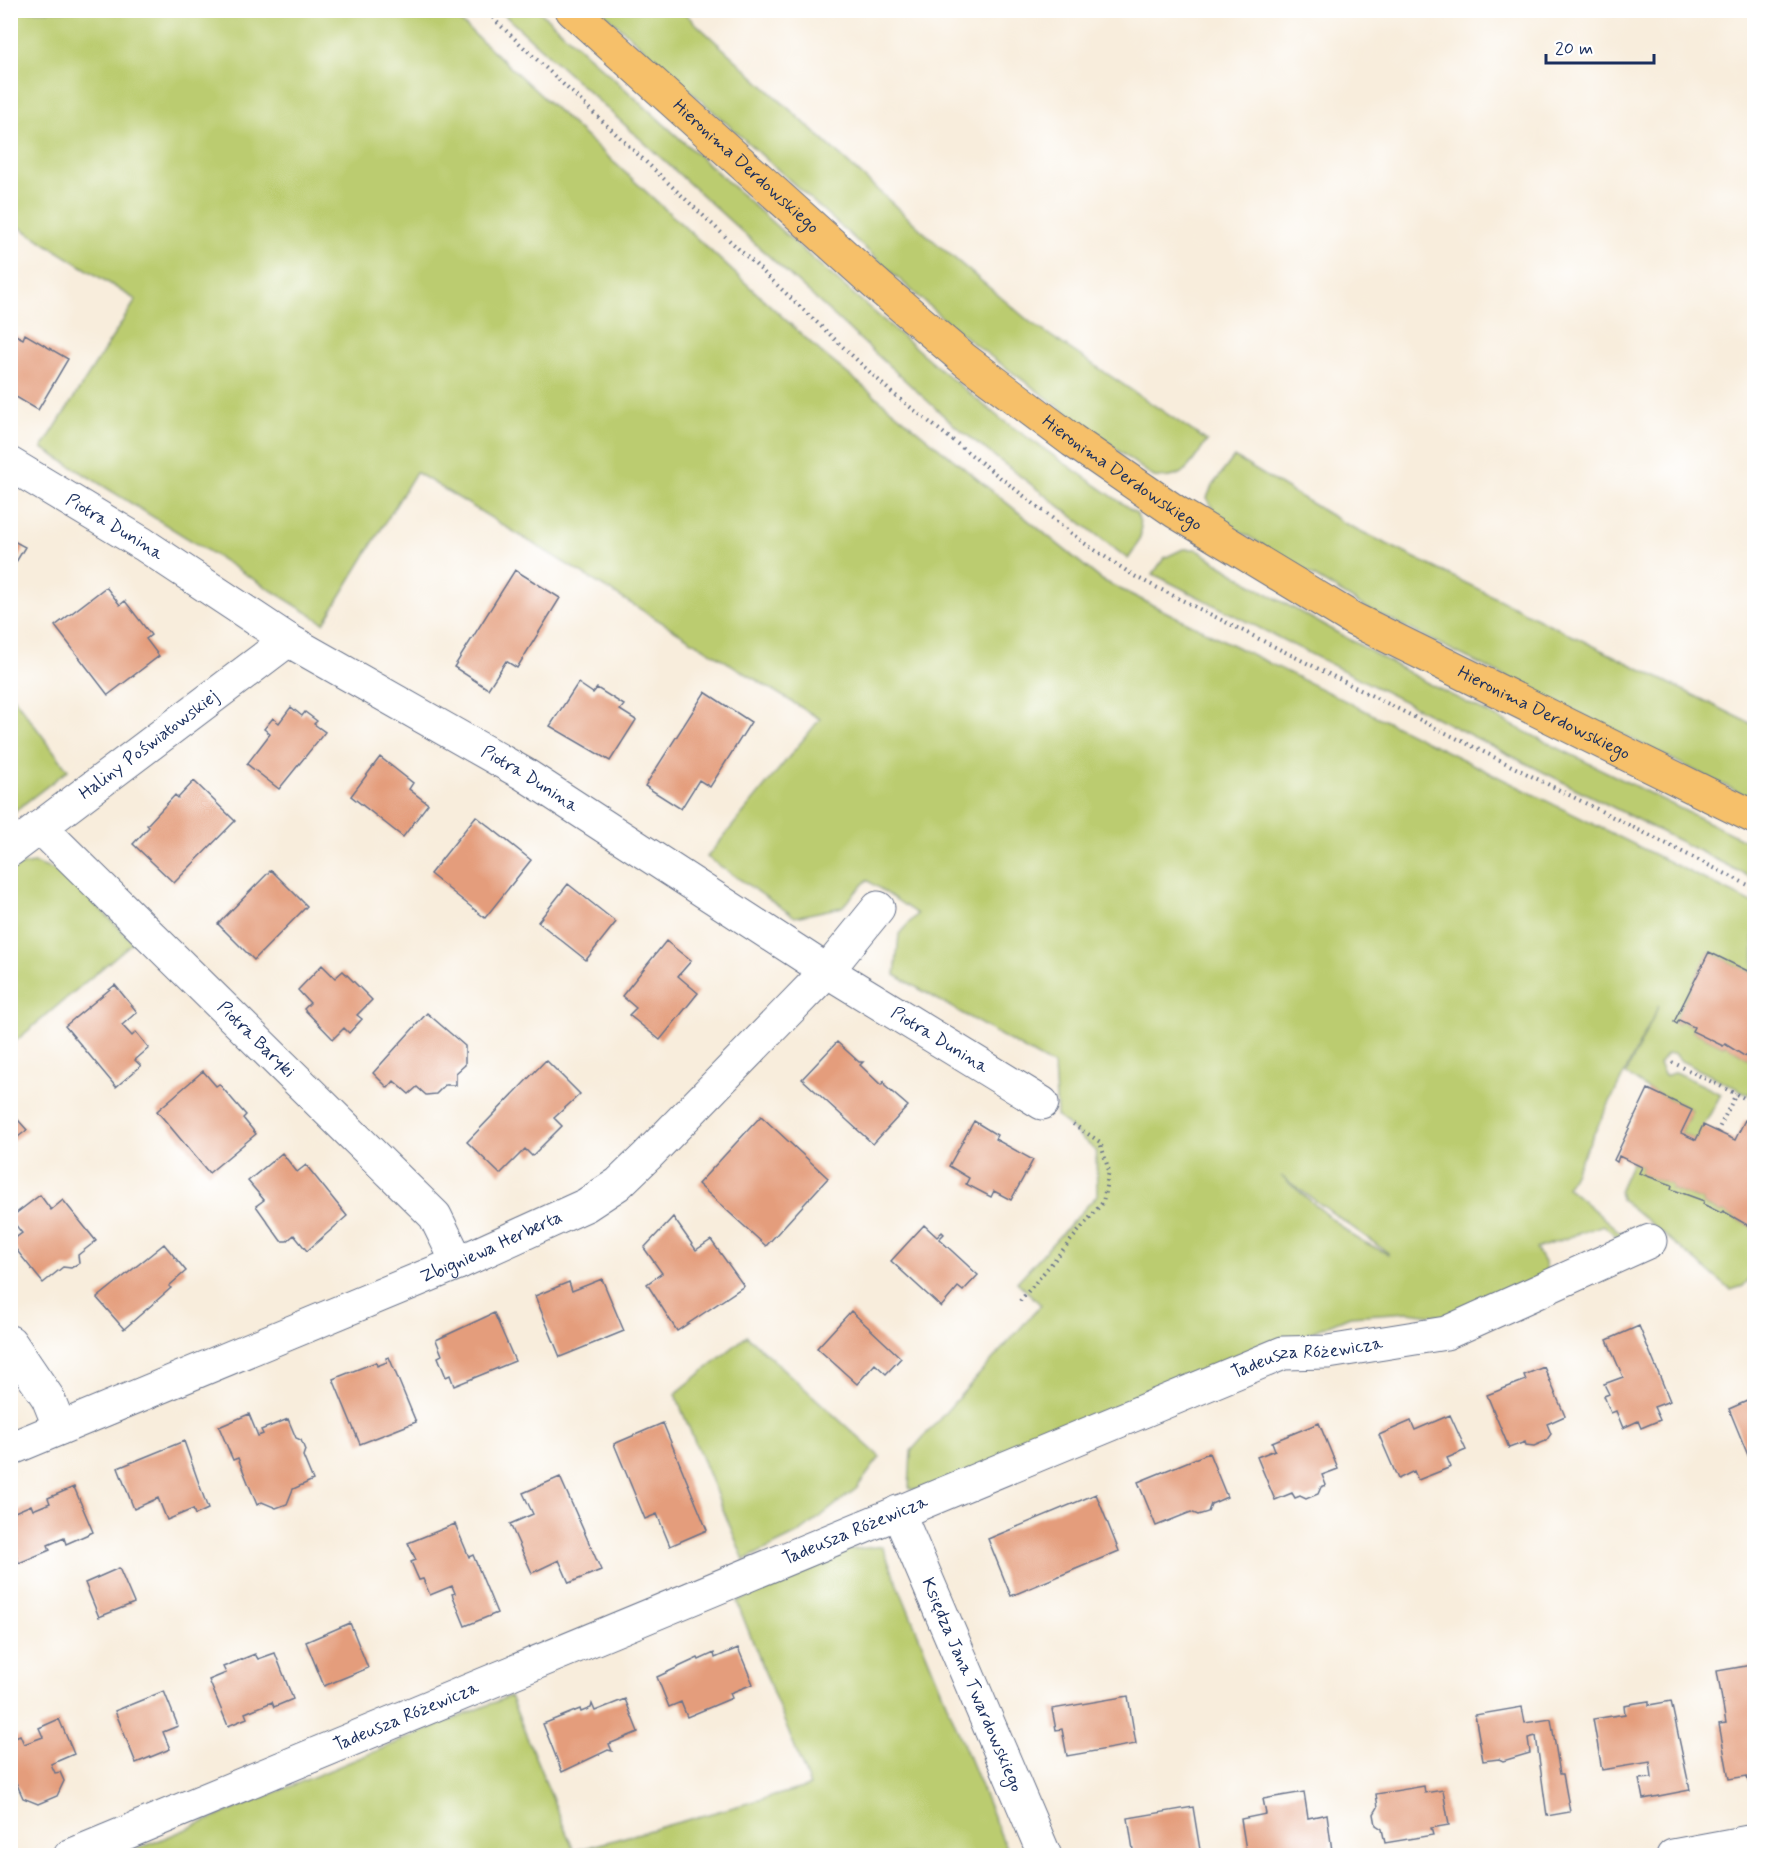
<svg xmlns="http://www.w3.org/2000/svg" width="1765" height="1866" viewBox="0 0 1765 1866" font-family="Mynerve,sans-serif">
  <rect width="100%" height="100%" fill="#fff"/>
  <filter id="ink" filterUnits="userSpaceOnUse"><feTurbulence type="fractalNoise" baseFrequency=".0167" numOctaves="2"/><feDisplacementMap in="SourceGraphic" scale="12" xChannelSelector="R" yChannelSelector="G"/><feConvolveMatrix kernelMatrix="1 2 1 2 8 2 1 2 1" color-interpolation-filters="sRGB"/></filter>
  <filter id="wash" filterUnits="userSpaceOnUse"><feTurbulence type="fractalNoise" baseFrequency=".008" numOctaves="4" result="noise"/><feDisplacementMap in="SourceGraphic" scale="24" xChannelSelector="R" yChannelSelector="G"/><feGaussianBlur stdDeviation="1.35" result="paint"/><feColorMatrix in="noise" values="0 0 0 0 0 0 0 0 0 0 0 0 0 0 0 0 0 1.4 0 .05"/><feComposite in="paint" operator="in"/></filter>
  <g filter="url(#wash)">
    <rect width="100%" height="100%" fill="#f8eddc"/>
    <path fill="#bbcc6f" stroke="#6b7e66" stroke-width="1.5" fill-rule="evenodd" d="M10 11H449L822 353 1102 580 1754 904V974L1709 952 1674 1022 1677 1024 1679 1020 1694 1027 1692 1031 1723 1046 1725 1044 1754 1062V1097L1681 1061 1675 1054H1667L1659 1064 1665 1076 1676 1072 1721 1094 1696 1140 1681 1133 1692 1110 1648 1089 1626 1074 1659 1005 1567 1187 1628 1239 1627 1245 1603 1225 1536 1249 1545 1264 1551 1285 1447 1317 1408 1312 1350 1316 975 1472 916 1490 909 1489 911 1451 1041 1305 1017 1282 1097 1195 1096 1151 1057 1116 1054 1066 895 975 899 934 917 914 867 880 842 907 795 917 707 857 820 719 416 472 324 623 42 448 136 300 11 222ZM1281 1176 1388 1253V1254L1354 1237Z
      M500 11H539L814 260 947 375 1001 419 1136 513C1146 531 1140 543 1128 559L955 426Z
      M602 11H682L928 236 1030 322 1207 441C1190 464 1186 481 1154 477L974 344 939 315Z
      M1234 457 1342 522 1754 725V800L1363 606 1218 518 1207 498 1212 486Z
      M1183 549H1196L1259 589 1431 685 1754 845V879L1153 574 1164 558Z
      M11 694 68 770 11 814Z
      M34 863 65 874 133 942 11 1045V867Z
      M1632 1162 1642 1167 1640 1173 1672 1185 1671 1189 1704 1201 1703 1204 1721 1213 1723 1211 1754 1229V1274L1743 1286 1731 1290 1621 1199 1619 1191Z
      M747 1336 880 1457 856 1489 799 1533 744 1560 675 1394Z
      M882 1546 1009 1855 121 1856 510 1696 574 1851 810 1786 737 1602 848 1550Z"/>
    <g id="blocks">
      <path fill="#e49d7b" d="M10 332 23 339 25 334 68 359 38 410 11 394 14 389 10 387Z
        M10 539 25 547 10 572Z
        M515 570 560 598 517 668 506 661 488 689 454 667Z
        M106 587 120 605 125 601 151 635 146 639 159 656 108 695 55 626Z
        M578 683 593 693 597 688 624 705 620 710 636 720 610 761 550 726Z
        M705 692 751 722 710 787 699 780 681 809 645 786Z
        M291 707 302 716 305 712 317 721 314 724 325 732 279 789 247 764 270 734 264 729 273 718 279 723Z
        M380 757 413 783 409 789 428 804 403 837 351 796Z
        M194 781 235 821 174 883 133 844 149 827 147 825 175 795 178 798Z
        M476 816 531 860 485 918 430 874Z
        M271 870 307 906 254 960 218 924Z
        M568 884 616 922 586 960 538 922Z
        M666 941 691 961 678 976 698 993 660 1040 629 1015 636 1008 622 996Z
        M1709 952 1754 974V1062L1725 1044 1723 1046 1692 1031 1694 1027 1679 1020 1677 1024 1674 1022Z
        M322 965 335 978 343 971 372 1000 357 1015 362 1019 349 1033 344 1028 333 1039 304 1009 310 1003 298 990Z
        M115 985 137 1012 122 1025 132 1036 136 1032 149 1048 135 1060 141 1066 116 1087 65 1026Z
        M427 1013 465 1046V1065L456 1073V1085H445L436 1094 426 1095 417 1087 409 1094 394 1081 388 1088 373 1073Z
        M837 1042 859 1062H863L860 1065 881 1085 884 1081 885 1086 908 1106 873 1144 802 1079Z
        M546 1060 580 1094 554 1118 562 1126 532 1156 525 1149 500 1174 467 1142Z
        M203 1071 216 1086 219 1084 246 1115 243 1118 256 1134 209 1173 157 1111Z
        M1648 1089 1692 1110 1681 1133 1696 1140 1703 1125 1735 1140 1745 1120 1754 1124V1229L1723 1211 1721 1213 1703 1204 1704 1201 1671 1189 1672 1185 1639 1173 1642 1167 1619 1156 1617 1162 1614 1160Z
        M10 1111 27 1130 10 1143Z
        M761 1116 828 1178 766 1246 698 1184Z
        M974 1121 997 1135 995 1139 1033 1160 1011 1200 994 1191 991 1197 966 1184 969 1178 949 1166Z
        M282 1153 297 1172 306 1165 347 1216 307 1251 294 1235 287 1241H281L256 1206 264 1200 248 1181Z
        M40 1195 51 1210 63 1200 96 1241 78 1255 79 1263 71 1268 63 1267 43 1283 10 1242 22 1233 10 1218Z
        M673 1217 696 1250 711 1240 744 1286 677 1331 647 1284 662 1273 644 1248Z
        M924 1225 937 1237 942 1232 944 1234 939 1239 978 1275 963 1291 958 1287 941 1307 891 1261Z
        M164 1244 186 1271 169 1286 171 1288 124 1329 97 1298Z
        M602 1279 624 1331 560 1357 535 1296 569 1282 572 1291Z
        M851 1311 901 1358 886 1374 875 1364 857 1384 817 1348Z
        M494 1313 515 1361 454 1386 450 1375 446 1377 438 1357 442 1355 436 1340Z
        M1639 1326 1670 1401 1654 1407 1660 1420 1641 1428 1638 1421 1623 1428 1616 1411 1611 1413 1604 1396 1609 1394 1604 1384 1623 1377 1607 1340Z
        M389 1357 416 1422 360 1444 333 1379 376 1362 377 1366 387 1362 386 1358Z
        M1544 1367 1565 1416 1547 1424 1551 1434 1546 1441 1534 1446 1526 1445 1525 1442 1509 1448 1487 1395 1526 1380 1524 1375Z
        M1754 1398V1470L1729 1409Z
        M249 1414 258 1436 263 1434 261 1430 288 1419 296 1438 301 1440 305 1450 303 1456 313 1480 293 1489 287 1504 276 1508 262 1502 257 1505 238 1458 233 1460 219 1427Z
        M1450 1415 1466 1450 1447 1458 1451 1467 1418 1480 1414 1471 1398 1479 1379 1435 1411 1421 1415 1430Z
        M663 1423 707 1530 670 1546 657 1514 645 1519 614 1444Z
        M1319 1423 1338 1469 1322 1475 1326 1485 1321 1487 1318 1494 1306 1499 1300 1496 1295 1498 1292 1493 1275 1500 1257 1457 1275 1450 1272 1442Z
        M184 1441 208 1509 195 1515 193 1509 167 1520 158 1498 134 1509 118 1468Z
        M1209 1453 1227 1497 1211 1504 1208 1512 1198 1515 1191 1512 1156 1526 1138 1482Z
        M560 1477 601 1570 569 1583 559 1560 532 1573 510 1524 533 1514 523 1493Z
        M74 1487 93 1532 66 1544 64 1538 48 1545 50 1550 19 1563 11 1544 15 1542 10 1530V1514L31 1505 33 1510 50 1503 48 1498Z
        M1096 1494 1119 1551 1011 1596 988 1539Z
        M455 1524 469 1557 473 1555 497 1613 465 1626 452 1594 455 1593 452 1586 430 1595 423 1579 419 1580 411 1562 416 1560 408 1543Z
        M119 1568 134 1603 99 1617 85 1583Z
        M350 1623 368 1668 324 1686 306 1642Z
        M738 1648 753 1684 730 1693 732 1698 687 1717 681 1702 669 1707 657 1677 698 1658 699 1660 714 1653 715 1658Z
        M275 1653 293 1699 274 1707 272 1702 245 1713 247 1718 228 1726 209 1680 226 1673 223 1667 255 1654 258 1659Z
        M1752 1665 1754 1780 1748 1781 1747 1776 1729 1779 1719 1724 1726 1723 1717 1671Z
        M164 1691 178 1726 163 1732 170 1749 136 1763 115 1711Z
        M1128 1696 1136 1744 1067 1756 1062 1729 1056 1730 1052 1709Z
        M625 1699 638 1732 609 1744 612 1751 608 1750 562 1772 543 1724 580 1709 581 1712 591 1708 592 1704 595 1711Z
        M1649 1701V1705L1671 1701 1690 1790 1643 1799 1639 1779 1652 1778 1650 1762 1602 1770 1593 1719 1625 1714 1624 1705Z
        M1522 1707 1525 1723 1551 1719 1560 1774H1563L1570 1812 1547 1816 1536 1736 1528 1738 1530 1753 1503 1761 1499 1759 1483 1761 1475 1715Z
        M59 1719 74 1754 51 1764 55 1773 60 1772 64 1781 57 1796 38 1804 23 1798 10 1769V1739L20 1735 24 1744 43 1737 39 1728Z
        M1424 1786 1425 1793 1443 1790 1449 1825 1431 1828 1433 1835 1385 1843 1382 1829 1376 1825 1374 1814 1378 1807 1376 1794Z
        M1304 1792 1308 1818 1327 1814 1332 1851 1309 1856H1298L1297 1850 1286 1852 1287 1856H1247L1241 1819 1266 1814 1263 1799Z
        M1193 1807 1201 1856H1134L1128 1818Z"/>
    </g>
  </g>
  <g filter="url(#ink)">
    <use href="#blocks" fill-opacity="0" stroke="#68728a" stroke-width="1.5"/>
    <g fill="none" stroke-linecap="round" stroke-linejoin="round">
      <defs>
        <g id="minor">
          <path id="s1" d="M10 464 143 544 288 640 524 774 827 971 1042 1103"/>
          <path id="s2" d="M40 827 435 1216 458 1263"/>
          <path id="s3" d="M10 850 288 640"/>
          <path d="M10 1342 48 1398 60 1428"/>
          <path id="s4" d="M10 1449 458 1263 586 1205 618 1184 647 1156 827 971 878 908"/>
          <path id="s5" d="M898 1512 1045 1856"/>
          <path id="s6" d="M70 1856 1283 1353 1328 1352 1446 1333 1650 1241"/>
          <path d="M1673 1856 1754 1841"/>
        </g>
        <g id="major">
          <path id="s7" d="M572 10 878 286 965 360 1073 441 1176 512 1353 619 1754 817"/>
        </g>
      </defs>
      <use href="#minor" stroke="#68728a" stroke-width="35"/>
      <use href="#major" stroke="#68728a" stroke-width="35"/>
      <path stroke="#68728a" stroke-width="4" stroke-dasharray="1.5 4.5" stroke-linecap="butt" d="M484 10 891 392 1084 543 1136 577 1754 888
        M1672 1062 1754 1103
        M1717 1132 1736 1094
        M1020 1301 1103 1202 1109 1171 1100 1142 1070 1122"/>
      <use href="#minor" stroke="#fff" stroke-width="33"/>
      <use href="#major" stroke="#f6c06b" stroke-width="33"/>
    </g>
  </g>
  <g text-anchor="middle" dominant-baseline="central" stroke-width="4.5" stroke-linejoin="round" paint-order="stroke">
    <g font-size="18" fill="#1b2f5e" stroke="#fff">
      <text stroke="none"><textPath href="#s7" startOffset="234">Hieronima Derdowskiego</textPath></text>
      <text stroke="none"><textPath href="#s7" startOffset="720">Hieronima Derdowskiego</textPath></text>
      <text stroke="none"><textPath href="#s1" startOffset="122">Piotra Dunina</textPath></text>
      <text stroke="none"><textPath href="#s7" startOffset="1206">Hieronima Derdowskiego</textPath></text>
      <text stroke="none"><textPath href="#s3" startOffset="174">Haliny Poświatowskiej</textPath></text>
      <text stroke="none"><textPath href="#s1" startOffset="608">Piotra Dunina</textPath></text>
      <text stroke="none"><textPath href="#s2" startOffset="303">Piotra Baryki</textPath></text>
      <text stroke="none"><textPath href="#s1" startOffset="1094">Piotra Dunina</textPath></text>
      <text stroke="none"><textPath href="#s4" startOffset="522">Zbigniewa Herberta</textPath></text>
      <text stroke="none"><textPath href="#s6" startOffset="1336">Tadeusza Różewicza</textPath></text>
      <text stroke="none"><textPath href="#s6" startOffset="850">Tadeusza Różewicza</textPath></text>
      <text stroke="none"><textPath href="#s5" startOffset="188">Księdza Jana Twardowskiego</textPath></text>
      <text stroke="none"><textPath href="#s6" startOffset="364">Tadeusza Różewicza</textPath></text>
    </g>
  </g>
  <rect width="1765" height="1866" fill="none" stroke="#fff" stroke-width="36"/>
  <path d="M1546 54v9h108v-9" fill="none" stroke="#1b2f5e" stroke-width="3"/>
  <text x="1555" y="54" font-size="18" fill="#1b2f5e" stroke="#ffffff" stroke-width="4.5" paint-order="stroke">20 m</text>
</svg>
